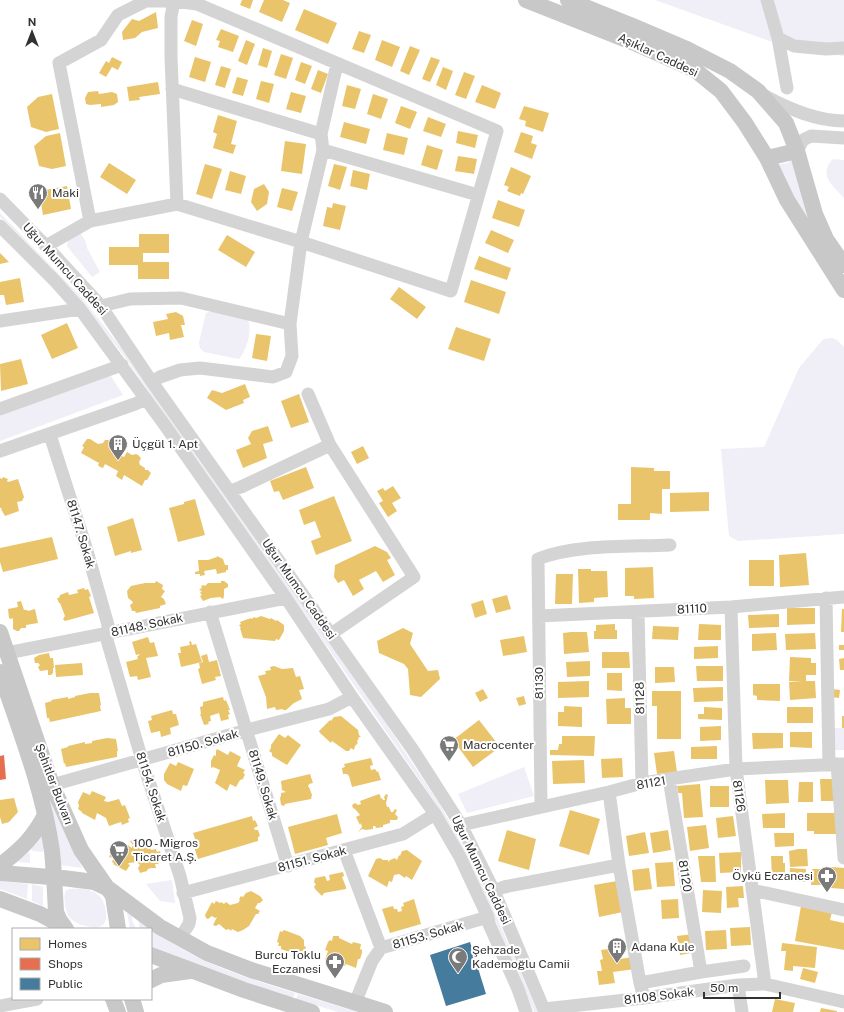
<svg xmlns="http://www.w3.org/2000/svg" width="844" height="1012" viewBox="0 0 844 1012" font-family="'Public Sans',sans-serif">
  <rect width="100%" height="100%" fill="#fff"/>
  <path fill="#f0eef6" d="M655 0H844V56L792 49Z
    M797 156 822 242 844 275V281L775 165 788 163Z
    M833 159 844 160V198C832 185 818 175 833 159Z
    M0 213 83 299 122 349 198 458 371 701 439 803 475 867 538 1012H534L473 869 437 805 286 587 121 352 81 302 0 217Z
    M79 231 86 242 87 248 100 272 92 277 67 246 68 240Z
    M213 311 245 318 249 322C251 333 247 350 239 359L204 352 200 348 199 343 205 317 206 313Z
    M832 338 837 340 844 347V534L738 541 729 536 721 449 764 447 799 368 820 343 824 339Z
    M105 367 123 395 0 441V410Z
    M830 728H844V750H830Z
    M41 765 61 825 82 868 61 865Z
    M524 767 534 796 467 813 458 794Z
    M42 835 43 852 33 851 31 849Z
    M29 852 30 855V863L18 862V860Z
    M172 880 175 903 160 901 146 884Z
    M0 881 28 884 27 899 0 889Z
    M32 884 43 887V906L32 901Z
    M70 889C88 888 104 891 106 912 106 918 107 920 103 925 95 930 76 925 70 918 66 914 63 898 65 893 66 890 67 890 70 889Z
    M127 913 132 916V920L136 929H130Z
    M138 920C159 934 180 949 203 960 232 974 264 983 295 993L293 998 246 983 151 946V929H140Z
    M298 994 357 1012H338L296 999Z"/>
  <path fill="#e9c46a" d="M242 0H253L250 9 240 5Z
    M264 0H283L290 3 282 22 259 12Z
    M304 9 337 23 328 44 295 30Z
    M156 12 158 28 142 32 135 38 123 40 122 32 132 19 139 21Z
    M192 20 203 24 196 46 184 41Z
    M221 29 239 36 233 52 218 47 220 41 216 40Z
    M359 31 371 35 364 53 352 49Z
    M246 40 255 44 247 65 238 61Z
    M382 40 400 47 392 67 375 60Z
    M410 46 420 50 409 75 400 71Z
    M263 48 272 51 267 68 258 65Z
    M281 54 293 58 286 79 274 75Z
    M112 57 122 62 118 70 112 67 106 77 99 73 106 61 109 63Z
    M195 57 211 62 205 82 189 77Z
    M431 57 440 60 430 82 422 79Z
    M301 62 312 66 305 84 295 80Z
    M221 66 231 69 225 88 215 85Z
    M443 67 453 71 446 90 436 85Z
    M318 70 328 74 321 93 311 89Z
    M464 72 475 76 466 99 455 95Z
    M237 77 248 80 243 96 232 93Z
    M261 81 274 84 269 103 256 99Z
    M158 82 160 94 139 97 140 100 129 101 127 87Z
    M347 85 361 89 355 109 342 106Z
    M482 85 501 93 495 109 475 102Z
    M98 91 99 94 112 92 117 94 118 102 114 105 101 107V104L90 105 86 104 85 98 88 92Z
    M291 92 306 96 301 113 286 109Z
    M52 94 59 129 46 132 31 127 27 107 38 97Z
    M373 94 388 99 381 119 367 114Z
    M401 106 417 112 410 129 395 123Z
    M524 106 549 113 543 132 525 126 526 121 519 119Z
    M218 115 237 121 231 144 236 145 233 154 213 148 217 134 213 132Z
    M428 117 446 124 441 137 423 131Z
    M344 122 370 129 366 144 340 137Z
    M458 131 478 135 475 148 456 143Z
    M521 132 533 136 531 143 537 145 532 159 514 152Z
    M60 133 66 166 52 169 39 166 34 146 46 136Z
    M387 133 408 138 404 155 383 150Z
    M285 141 306 144 302 174 281 171Z
    M427 145 443 150 437 170 421 165Z
    M458 156 477 159 474 174 455 171Z
    M109 163 136 180 127 194 100 177Z
    M205 164 222 169 212 199 196 194Z
    M334 164 347 167 340 190 328 186Z
    M511 167 531 176 523 194 521 193 520 196 507 191 509 187 504 185Z
    M353 170 370 174 367 190 350 186Z
    M230 171 246 176 241 194 225 190Z
    M264 184 269 192 267 204 257 211 251 202 254 189Z
    M67 186 71 209 43 215 39 191Z
    M282 188 298 192 292 211 277 207Z
    M498 200 525 210 519 227 492 218Z
    M333 203 346 206 340 230 323 226 327 207 332 208Z
    M491 230 514 240 508 253 485 243Z
    M139 234H169V253H143V262H169V279H138V265H109V247H139Z
    M227 235 255 252 246 267 218 250Z
    M0 253 9 262 0 264Z
    M479 256 511 268 507 280 474 269Z
    M20 278 24 302 6 305 4 295H0V282Z
    M471 280 506 292 499 314 464 302Z
    M399 287 426 307 417 319 390 299Z
    M176 312 183 316 185 325H181L184 337 170 340 169 333 156 336 153 322 168 319 166 314Z
    M67 323 78 348 52 359 41 335Z
    M456 327 491 339 484 361 448 349Z
    M256 334 271 336 267 361 252 358Z
    M21 359 28 384 1 391 0 364Z
    M245 384 250 397 243 400 244 403 226 410 207 398 212 390 222 393Z
    M299 394 309 422 291 428 281 401Z
    M268 426 273 441 263 444 267 458 243 468 236 450 251 444 248 438 252 431Z
    M87 439H90L98 444 103 443 105 440H111L113 445 118 448 115 453 124 457 127 452 132 455 136 454 138 455 141 458 139 462 140 465 145 468V470H148L151 473 147 480H145L142 486 124 475 122 480 116 476 118 471 105 464 103 468 100 467 98 465 99 463 81 453 84 447 82 446Z
    M363 446 369 458 357 464 351 452Z
    M306 467 314 488 283 500 279 491 274 492 270 481Z
    M631 467 654 468V471H670V489H662V514L650 513V520H618V504H631Z
    M3 477 8 479 7 481 8 482 18 479 24 497 22 501 17 502 19 511 5 516 1 509 2 508H0V478L2 479Z
    M393 486 401 498 392 503 397 511 388 517 379 503 383 501 377 491 383 488 385 491Z
    M709 492V511L670 512V493Z
    M334 496 352 541 316 555 311 541 321 537 315 521 304 525 299 510Z
    M195 499 205 535 178 542 169 508 184 504V502Z
    M133 518 142 550 131 553V551L115 556 107 527Z
    M52 537 58 559 3 572 0 562V548Z
    M375 546 387 552 391 558 387 560 395 575 383 582 376 571 359 580 364 589 353 596 344 580 338 583 334 577 335 565Z
    M806 553 809 585 780 587 779 555Z
    M217 556 223 559 225 565H228V570H226V572L217 574 216 569 204 571 205 575 200 576V574H195V572L199 571 198 560H208L217 557Z
    M749 560H774V586H749Z
    M653 567 654 598 634 599V596H625V568Z
    M578 569H591V571H607L608 597 594 598V602L579 603Z
    M556 574H573L572 604H555Z
    M156 581 163 585 162 589 165 591 161 597 164 599 166 604 160 606V608L136 613 135 611H132L130 605 133 603 132 601 128 598 127 591 131 586 145 583H155Z
    M221 581H224L228 584V587L224 589V596L223 599 220 597 211 598 203 601 200 596 202 595 200 593 202 591H199L201 590 199 589 202 588 201 586 204 585 205 586 208 583H221Z
    M84 588 85 590 88 589 91 596 89 597 94 613 65 621 63 619 65 616 60 603H59L57 598H59L60 595 68 592 69 595 78 593 77 590Z
    M507 595 511 609 496 613 492 599Z
    M483 600 487 614 475 618 471 604Z
    M21 601 24 610H27L28 611 35 609 38 623 26 625V628H21L19 631H17L13 629V618L11 619 9 618 8 609 18 607 17 602Z
    M787 608H815V624L787 625Z
    M842 609H844V632H841Z
    M779 614V627L749 628 748 615Z
    M261 616 270 619 271 618 276 621 277 620 284 625V631L279 640 276 639 275 641 243 638 240 628H241L239 625 241 624 240 622 248 619H249L251 618 252 619 254 617 256 618Z
    M615 624V630H617V639H594V631H596V625Z
    M699 624 721 625V640H698Z
    M653 626 679 627 678 640 652 639Z
    M403 628 413 633 410 644 428 671 438 670 440 679 421 697 410 695 408 669 404 664 379 653 377 641Z
    M571 632H587L589 652 564 654 563 633Z
    M776 633 777 650 752 651V634Z
    M815 633 816 649 786 650 785 634Z
    M524 636 527 652 503 656 500 640Z
    M148 637 150 643 154 642 158 656 146 658 151 677 138 680 137 676 130 677 126 662 138 659 137 657 140 654 136 655 132 642Z
    M191 641 192 645 196 644 202 662 181 667 178 653H181L180 647 190 645 189 642Z
    M839 645H844V650H839Z
    M718 646V658L694 659V647Z
    M602 652H629L630 668H602Z
    M49 653 50 658H53L54 668H53V673L51 675H48V670L40 671 38 667 40 665 38 663H35L34 658 39 655Z
    M207 654 209 662 217 660 221 676 215 677 216 680 202 684 198 669 200 668 199 663 203 662 201 656Z
    M790 657 811 658V663H816V675H806V681H815L816 698 790 700 789 682 802 681H789Z
    M844 658V670H840L839 659Z
    M590 661V676L567 677 566 662Z
    M82 663 83 675 56 677 55 665Z
    M274 666 282 669 293 668 296 677 300 676 304 689 299 690 302 699 294 703 286 710H283V709L276 710 275 707 267 709 266 697 258 676 266 674 265 671 271 670 270 667Z
    M696 666H723V681H697Z
    M655 667H674L675 682 655 683Z
    M607 673H622V691L607 690Z
    M589 681V697L558 698V682Z
    M753 684H780V701L757 700V696L753 695Z
    M723 687V701L694 702 693 688Z
    M483 689 488 698 480 702 475 693Z
    M832 689 840 690 839 698 831 697Z
    M652 691H681V739H657V706H652Z
    M90 693H99L101 705 100 706 101 711 50 722 49 718H47L45 703 52 701 51 700 68 697V699L75 697V696Z
    M524 696 526 704 519 706 516 698Z
    M223 697 224 701 226 700 230 710H228L230 714 228 715 229 719 221 721 219 713 210 716 211 721 208 722 209 724 204 725 200 714H201L200 707 203 706V702Z
    M625 698V708H631V724H607L606 699Z
    M564 706 582 707V727L558 726V712H564Z
    M704 707 722 708V720L698 719V714H704Z
    M787 707H813V723H787Z
    M172 710 173 714H176L179 725 170 728 171 734 161 737 160 731 151 733 148 721 152 720 151 716Z
    M341 716 358 730 359 735 361 737H359L357 742 358 743 355 746 354 750 351 748 349 751H346L332 741 331 743 320 733 319 731 330 720 331 721 334 717Z
    M842 716H844V728H842Z
    M479 720 500 747 473 767 453 740Z
    M721 726V740L700 741V727Z
    M790 732H812V748L790 747Z
    M752 733H783V748L753 749Z
    M279 734 285 738 288 735 301 745 287 765 272 756V753L269 751 271 748V745Z
    M562 736H595L594 756 550 755V750H558L559 744H562Z
    M107 738 116 739 118 751H117V757L66 767 65 763 64 764 61 749 68 747V746L85 742V744L92 743V741Z
    M717 746V759H691V747Z
    M217 749 228 755 230 751 241 757 237 766 245 770 243 773 245 774 243 779 240 780 236 787 230 784 227 791 215 783 220 770 213 767 211 768V761L214 755 216 756V751Z
    M674 751 677 772 657 774 654 753Z
    M371 758 373 765 370 766 371 770 375 769 377 772 378 771 381 780 352 787 349 776 347 774H343L342 768 345 767 344 764Z
    M622 758 623 777 602 778 601 759Z
    M584 760 585 783 553 784 552 761Z
    M178 762 194 769 187 786 183 785 181 791 167 784 164 780V774L170 763 176 766Z
    M310 774 313 783 309 784 308 787H309L312 795 311 799 285 804 284 806 281 805 280 798 281 796V793L286 792 282 790 281 781Z
    M820 779H836V801H821Z
    M765 780H788L789 803 766 804Z
    M799 782H813V802H798Z
    M700 784 703 817 684 818 682 793H678L677 786Z
    M710 786H729V807H710Z
    M92 791 106 797 104 801 108 802 119 799 122 806 125 805 130 818 128 819 129 822 122 825 121 822 109 826 106 818 97 813 95 820 82 813V812L78 809 79 806 78 802 83 792 90 795Z
    M379 794 380 795 381 799 382 798 383 800H385L384 797 386 794 388 795 386 803 387 807H389L391 812H393L395 809 397 810 395 814 398 817 397 820H390V823L383 825V827L376 828 375 826H373V829L366 830 362 829 358 832 362 827 361 823 360 825 356 817 360 815 355 809 353 808 352 805 355 803 358 805 361 804 360 801Z
    M14 798 18 812 9 822 2 824 0 817V800Z
    M570 810 600 819 589 855 559 846Z
    M785 813V828H763L762 814Z
    M807 813H839V834H814V831H807Z
    M337 814 342 833 326 838 328 845 295 854 288 827Z
    M252 816 253 821 255 820 258 826 254 828 255 830H258L260 836 258 837V841L198 859 195 850V848L198 847 193 833Z
    M733 816 736 836 718 838 716 818Z
    M706 825 709 848 690 851 687 827Z
    M507 830 536 839 529 870 498 861Z
    M668 830 671 850 653 853 650 833Z
    M645 832 649 853 629 856 626 836Z
    M774 833H794V846L775 847Z
    M136 838 140 849 149 846 151 850 156 849 157 852 160 851 161 854 155 856 160 861 158 864H155L156 868H151L148 869 147 871 140 873 138 868 140 865 137 862 129 863 128 864 130 865 126 871 113 864 114 863 112 862 114 858 109 857 111 853 114 852 109 849 112 845 114 846 116 843 119 845 120 844H126L132 848V847L133 845 130 841Z
    M798 849H807L808 866 790 867 789 851Z
    M407 850 422 861 412 880 406 876 405 878 399 874 394 875 392 882 389 881 387 887 368 876 376 859 380 858 383 860H388V862L390 860 395 858 397 860 399 855 400 856 402 851Z
    M741 852V872L720 873 719 853Z
    M698 856H715L716 882H701Z
    M771 856H783V863H785V879H772Z
    M673 862 675 886 657 887 655 863Z
    M831 867 844 868V889L831 888Z
    M649 868 652 889 634 891 632 870Z
    M790 868 806 869 805 882 789 881Z
    M812 869H825L824 885H811Z
    M343 872 344 876 342 877 346 887V889L324 893 322 896 315 889 314 886 316 885 314 882 315 878 325 876 327 881 330 880 329 875Z
    M617 881 623 912 599 917 594 885Z
    M743 886 744 898H738L739 907 727 908 726 887Z
    M703 890 722 891 721 913 702 912Z
    M251 891 260 896 263 900 260 903H258L255 908 260 911 258 914H256L249 926 243 930 238 932 232 929 231 931 229 929 226 930 219 924 216 926 213 925 217 917 215 918 212 916 208 919 206 918 205 915 212 902 214 904 216 901 220 903 221 902 224 904 226 902 230 905 238 903 240 900 239 899 241 896 243 897 246 893Z
    M414 899 421 924 390 933 382 909 393 906 394 909H397L398 912 402 911 401 907 404 906 403 903Z
    M678 899 679 918 662 919 661 900Z
    M801 906 832 912 830 920 844 923V950L795 941Z
    M750 927 751 945 731 946 730 928Z
    M284 930 300 936 304 940V946L306 947 304 952 296 950 295 954 281 949V946H278L279 943 277 942 280 931 282 932Z
    M726 930 727 949 706 950 705 931Z
    M693 934 696 952 680 955 677 936Z
    M333 936H339V938L352 944 353 942 361 944 360 949 362 950V953L360 959H358L356 968 346 964 345 966 342 965V962L341 961 338 965 334 963 335 961 325 960 328 951 325 950 328 942 330 940 332 941Z
    M782 943 817 947 815 968 793 966V971L784 970 786 951H781Z
    M615 948 616 957 613 958 614 960 633 957 635 969 613 972 615 983 599 985 597 971H602L600 960 603 959 601 950Z
    M803 968 818 972 815 983 800 979Z
    M775 999 795 1003 793 1012H772Z
    M821 1008 837 1011V1012H820Z"/>
  <path fill="#e76f51" d="M4 755 6 779 0 780V756Z"/>
  <path fill="#457b9d" d="M470 942 486 994 446 1006 430 955Z"/>
  <g fill="none" stroke-linecap="round" stroke-linejoin="round">
    <path stroke="#d4d4d4" stroke-width="13" d="M767 0 778 38 787 88
      M778 38 794 46 826 49 844 48
      M172 89 321 134
      M765 96C789 109 816 121 844 121
      M323 150 478 195
      M797 151 803 140 811 136 844 138
      M0 199 46 246 101 306 152 382 413 750 461 825 494 891 545 1012
      M90 221 59 63 101 40 118 15 146 1H174
      M0 226 55 281 80 309 164 424 286 598 352 697 435 814 460 857 488 917 489 924 518 989 526 1012
      M46 246 90 221 177 204 301 242 451 291 497 131 197 4 174 1 171 17V57L177 204
      M101 306 130 299 181 298 290 324 301 242 323 150 321 134 337 64
      M0 321 80 309
      M152 382 160 377 180 370 200 368 273 377 286 372 292 356 290 324
      M308 394 330 445 414 577 331 634
      M0 409 122 365
      M50 435 85 544 108 625 107 640 142 760 180 876 190 918 189 924 180 938
      M0 451 135 404 146 399
      M230 491 241 487 330 445
      M826 598 829 765
      M731 607 736 769 765 984
      M210 612 288 866
      M638 612 642 783
      M539 616 731 607 844 597
      M7 653 286 598
      M837 764 844 858
      M669 779 701 972
      M52 785 247 730 329 709 352 697
      M609 792 619 865 640 983 644 998
      M541 806 538 559C576 544 629 547 670 545
      M461 825 609 792 642 783 736 769 844 764
      M344 850 381 948
      M752 890 844 910
      M494 891 504 887 619 865
      M183 893 403 834 435 814
      M640 983 701 972 744 966
      M738 985 742 1012
      M355 1003 372 961 381 948 488 917
      M0 1006 37 999
      M544 1009 644 998 738 985 765 984 844 1002"/>
    <path stroke="#c8c8c8" stroke-width="16" d="M526 0 632 42 695 70 721 91 745 123 767 158 787 200 844 290
      M568 0 635 27 687 49 730 71 758 91 786 123 797 151 815 214 826 239 844 265
      M767 158 797 151
      M0 632 52 785 81 850 113 896 118 929
      M0 672C20 731 43 789 52 851 54 871 55 892 56 912L59 919 66 929
      M0 865 2 864C22 848 33 838 45 815
      M0 873 63 878 94 882 109 889 160 927 207 953 251 970 385 1012
      M0 899 40 914 64 927
      M151 955 244 990 312 1012
      M151 980 161 975 190 971
      M113 999 118 1012
      M132 999 136 1012"/>
  </g>
  <defs>
    <symbol id="restaurant-pin" viewBox="-11 -11 22 30"><path d="M0 17L-7.5 6A9.5 9.5 0 1 1 7.5 6Z" fill="#7a7a7a" stroke="#fff"/><path d="M-5-6h1v4h1v-4h1v4h1v-4h1v5L-1.5 .5V6h-2V.5L-5-1ZM5-6V6H3V1.5H1.5Q1.5-4 5-6Z" fill="#fff"/></symbol>
    <symbol id="building-pin" viewBox="-11 -11 22 30"><path d="M0 17L-7.5 6A9.5 9.5 0 1 1 7.5 6Z" fill="#7a7a7a" stroke="#fff"/><path d="M-4-6H4V6H1V3H-1V6H-4ZM-2.5-4.3h1.7v1.8h-1.7ZM.8-4.3h1.7v1.8H.8ZM-2.5-1h1.7V.8h-1.7ZM.8-1h1.7V.8H.8Z" fill="#fff"/></symbol>
    <symbol id="supermarket-pin" viewBox="-11 -11 22 30"><path d="M0 17L-7.5 6A9.5 9.5 0 1 1 7.5 6Z" fill="#7a7a7a" stroke="#fff"/><path d="M-6-5.5h2.5l.6 2H6L4.5 2H-2.5L-4.4-4H-6ZM-1.5 3.2a1.3 1.3 0 1 0 .1 0ZM3 3.2a1.3 1.3 0 1 0 .1 0Z" fill="#fff"/></symbol>
    <symbol id="pharmacy-pin" viewBox="-11 -11 22 30"><path d="M0 17L-7.5 6A9.5 9.5 0 1 1 7.5 6Z" fill="#7a7a7a" stroke="#fff"/><path d="M-2-6h4v4h4v4h-4v4h-4v-4h-4v-4h4Z" fill="#fff"/></symbol>
    <symbol id="mosque-pin" viewBox="-11 -11 22 30"><path d="M0 17L-7.5 6A9.5 9.5 0 1 1 7.5 6Z" fill="#7a7a7a" stroke="#fff"/><path d="M3.5-4.9A6 6 0 1 0 3.5 4.9A5 5 0 1 1 3.5-4.9Z" fill="#fff"/></symbol>
  </defs>
  <g fill-rule="evenodd">
    <use href="#restaurant-pin" x="27" y="182" width="22" height="30"/>
    <use href="#building-pin" x="107" y="433" width="22" height="30"/>
    <use href="#supermarket-pin" x="438" y="734" width="22" height="30"/>
    <use href="#supermarket-pin" x="108" y="839" width="22" height="30"/>
    <use href="#pharmacy-pin" x="816" y="865" width="22" height="30"/>
    <use href="#building-pin" x="606" y="936" width="22" height="30"/>
    <use href="#mosque-pin" x="447" y="946" width="22" height="30"/>
    <use href="#pharmacy-pin" x="324" y="951" width="22" height="30"/>
  </g>
  <g text-anchor="middle" dominant-baseline="central" stroke-width="4" stroke-linejoin="round" paint-order="stroke">
    <g font-size="12" fill="#323232" stroke="#fff">
      <text transform="translate(658 55) rotate(25)">Aşıklar Caddesi</text>
      <text transform="translate(65 269) rotate(48)">Uğur Mumcu Caddesi</text>
      <text transform="translate(81 534) rotate(73)">81147. Sokak</text>
      <text transform="translate(299 589) rotate(55)">Uğur Mumcu Caddesi</text>
      <text transform="translate(692 609) rotate(-3)">81110</text>
      <text transform="translate(147 625) rotate(-12)">81148. Sokak</text>
      <text transform="translate(539 683) rotate(-90)">81130</text>
      <text transform="translate(640 698) rotate(-91)">81128</text>
      <text transform="translate(203 743) rotate(-16)">81150. Sokak</text>
      <text transform="translate(651 783) rotate(-10)">81121</text>
      <text transform="translate(54 784) rotate(69)">Şehitler Bulvarı</text>
      <text transform="translate(263 785) rotate(73)">81149. Sokak</text>
      <text transform="translate(151 787) rotate(72)">81154. Sokak</text>
      <text transform="translate(739 796) rotate(82)">81126</text>
      <text transform="translate(312 859) rotate(-15)">81151. Sokak</text>
      <text transform="translate(481 870) rotate(64)">Uğur Mumcu Caddesi</text>
      <text transform="translate(685 876) rotate(81)">81120</text>
      <text transform="translate(428 935) rotate(-16)">81153. Sokak</text>
      <text transform="translate(659 996) rotate(-7)">81108 Sokak</text>
    </g>
    <g font-size="12" fill="#323232" stroke="#fff" text-anchor="start">
      <text x="52" y="193">Maki</text>
      <text x="132" y="444">Üçgül 1. Apt</text>
      <text x="463" y="745">Macrocenter</text>
      <text x="133" y="843">100 - Migros<tspan x="133" dy="14">Ticaret A.Ş.</tspan></text>
      <text x="813" y="876" text-anchor="end">Öykü Eczanesi</text>
      <text x="631" y="947">Adana Kule</text>
      <text x="472" y="950">Şehzade<tspan x="472" dy="14">Kademoğlu Camii</tspan></text>
      <text x="321" y="955" text-anchor="end">Burcu Toklu<tspan x="321" dy="14">Eczanesi</tspan></text>
    </g>
  </g>
  <rect x="12" y="928" width="140" height="72" fill="#ffffff" stroke="#adadad"/>
  <rect x="20" y="938" width="20" height="12" fill="#e9c46a" stroke="#adadad"/>
  <text x="48" y="948" font-size="12" fill="#323232">Homes</text>
  <rect x="20" y="958" width="20" height="12" fill="#e76f51" stroke="#adadad"/>
  <text x="48" y="968" font-size="12" fill="#323232">Shops</text>
  <rect x="20" y="978" width="20" height="12" fill="#457b9d" stroke="#adadad"/>
  <text x="48" y="988" font-size="12" fill="#323232">Public</text>
  <g transform="translate(32 32)" stroke="#ffffff" stroke-width="3" paint-order="stroke">
  <path d="M0-3L7 15L0 10L-7 15Z" fill="#323232"/>
  <text y="-6" font-size="11" font-weight="bold" text-anchor="middle" fill="#323232">N</text>
  </g>
  <path d="M704 992v6h76v-6" fill="none" stroke="#323232" stroke-width="2"/>
  <text x="710" y="992" font-size="12" fill="#323232" stroke="#ffffff" stroke-width="3" paint-order="stroke">50 m</text>
</svg>
